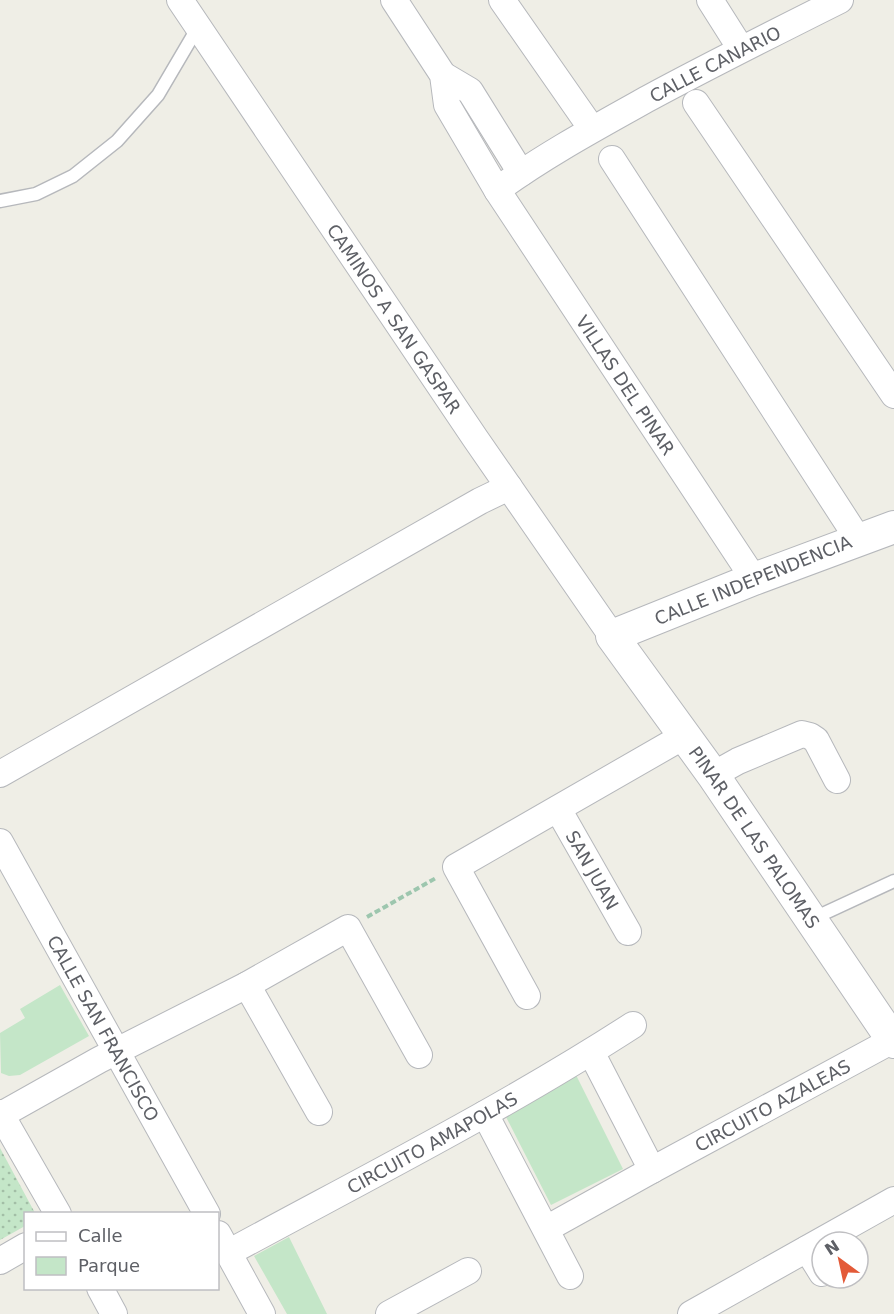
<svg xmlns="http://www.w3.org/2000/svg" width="894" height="1314" viewBox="0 0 894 1314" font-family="'DejaVu Sans',sans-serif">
  <defs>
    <pattern id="grass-dots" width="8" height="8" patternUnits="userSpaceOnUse" patternTransform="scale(1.5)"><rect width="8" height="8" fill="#c4e6c8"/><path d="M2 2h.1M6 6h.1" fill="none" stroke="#a2bea6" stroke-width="1.8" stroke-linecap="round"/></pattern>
  </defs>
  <rect width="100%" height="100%" fill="#efeee6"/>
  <path fill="url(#grass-dots)" d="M0 1148 35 1213 26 1214 25 1226 0 1240Z"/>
  <path fill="#c4e6c8" d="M60 985 89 1036 20 1075 9 1076 1 1073 0 1033 25 1018 20 1009Z
    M576 1075 623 1169 551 1205 505 1115Z
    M289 1237 327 1314H287L254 1256Z"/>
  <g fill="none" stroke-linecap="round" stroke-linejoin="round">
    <defs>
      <path id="service" d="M0 201 36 194 73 176 117 141 158 95 198 27
        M812 919 894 881"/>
      <g id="minor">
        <path id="s1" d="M180 0 475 438 612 636"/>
        <path id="s2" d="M394 0 443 75 447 105 497 190 754 579"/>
        <path d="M502 0 592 129"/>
        <path d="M710 0 741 49"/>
        <path d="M443 75 470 91 521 173"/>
        <path d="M696 103 894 395"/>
        <path d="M612 159 858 539"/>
        <path id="s3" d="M497 190C545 155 597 127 649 98 712 64 776 32 840 0"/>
        <path d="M0 774 480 501 509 487"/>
        <path d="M713 775 738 761 802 734 810 736 816 740 837 780"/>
        <path id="s4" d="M558 809 628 932"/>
        <path id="s5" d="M0 842 207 1214"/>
        <path d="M247 985 319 1112"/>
        <path d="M527 996 456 867 684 736"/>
        <path d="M591 1052 652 1170"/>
        <path d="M0 1113 58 1214"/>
        <path d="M485 1114 570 1276"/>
        <path d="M1 1115 99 1060 247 985 348 928 419 1055"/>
        <path id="s6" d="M546 1229 652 1170 893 1040"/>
        <path d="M218 1234 262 1314"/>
        <path d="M807 1249 822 1273"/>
        <path id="s7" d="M228 1253C364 1179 503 1109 633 1025"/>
        <path d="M0 1261 26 1246"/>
        <path d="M100 1288 114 1314"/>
        <path d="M389 1314 468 1271"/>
        <path d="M691 1314 894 1200"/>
      </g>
      <g id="tertiary">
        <path id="s8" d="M894 527 754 579 612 636 713 775 894 1042"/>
      </g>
    </defs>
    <use href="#service" stroke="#b6b8bc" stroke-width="15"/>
    <use href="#minor" stroke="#b6b8bc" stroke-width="28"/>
    <use href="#tertiary" stroke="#b6b8bc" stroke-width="34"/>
    <path stroke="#9dc6ae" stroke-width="4" stroke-dasharray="6 3" stroke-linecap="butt" d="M367 917 436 878"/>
    <use href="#service" stroke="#fff" stroke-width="12"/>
    <use href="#minor" stroke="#fff" stroke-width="26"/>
    <use href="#tertiary" stroke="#fff" stroke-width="32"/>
  </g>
  <g text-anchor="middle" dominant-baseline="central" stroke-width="6" stroke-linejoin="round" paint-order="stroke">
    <g font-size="18" fill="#5e6066" stroke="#fff">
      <text stroke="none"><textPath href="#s3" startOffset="252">CALLE CANARIO</textPath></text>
      <text stroke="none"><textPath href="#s1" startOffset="384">CAMINOS A SAN GASPAR</textPath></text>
      <text stroke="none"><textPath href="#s2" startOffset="452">VILLAS DEL PINAR</textPath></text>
      <text transform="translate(753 580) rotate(-22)">CALLE INDEPENDENCIA</text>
      <text stroke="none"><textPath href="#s8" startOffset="549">PINAR DE LAS PALOMAS</textPath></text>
      <text stroke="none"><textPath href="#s4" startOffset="70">SAN JUAN</textPath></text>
      <text stroke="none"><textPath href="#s5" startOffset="213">CALLE SAN FRANCISCO</textPath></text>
      <text stroke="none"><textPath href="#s6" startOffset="258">CIRCUITO AZALEAS</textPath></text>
      <text stroke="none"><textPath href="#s7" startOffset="232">CIRCUITO AMAPOLAS</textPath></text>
    </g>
  </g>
  <rect x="24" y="1212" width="195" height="78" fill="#ffffff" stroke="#bfbfc2" stroke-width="1.5"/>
  <rect x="36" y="1232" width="30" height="9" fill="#ffffff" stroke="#bfbfc2" stroke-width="1.5"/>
  <text x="78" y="1242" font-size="18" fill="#5e6066">Calle</text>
  <rect x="36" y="1257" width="30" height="18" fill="#c4e6c8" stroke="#bfbfc2" stroke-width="1.5"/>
  <text x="78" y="1272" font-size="18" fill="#5e6066">Parque</text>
  <g transform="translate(840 1260) rotate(327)"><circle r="28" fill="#ffffff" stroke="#bfbfc2" stroke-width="1.5"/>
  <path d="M0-4.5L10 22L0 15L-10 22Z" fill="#e35a38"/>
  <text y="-9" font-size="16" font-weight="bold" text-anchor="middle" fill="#5e6066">N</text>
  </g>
</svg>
